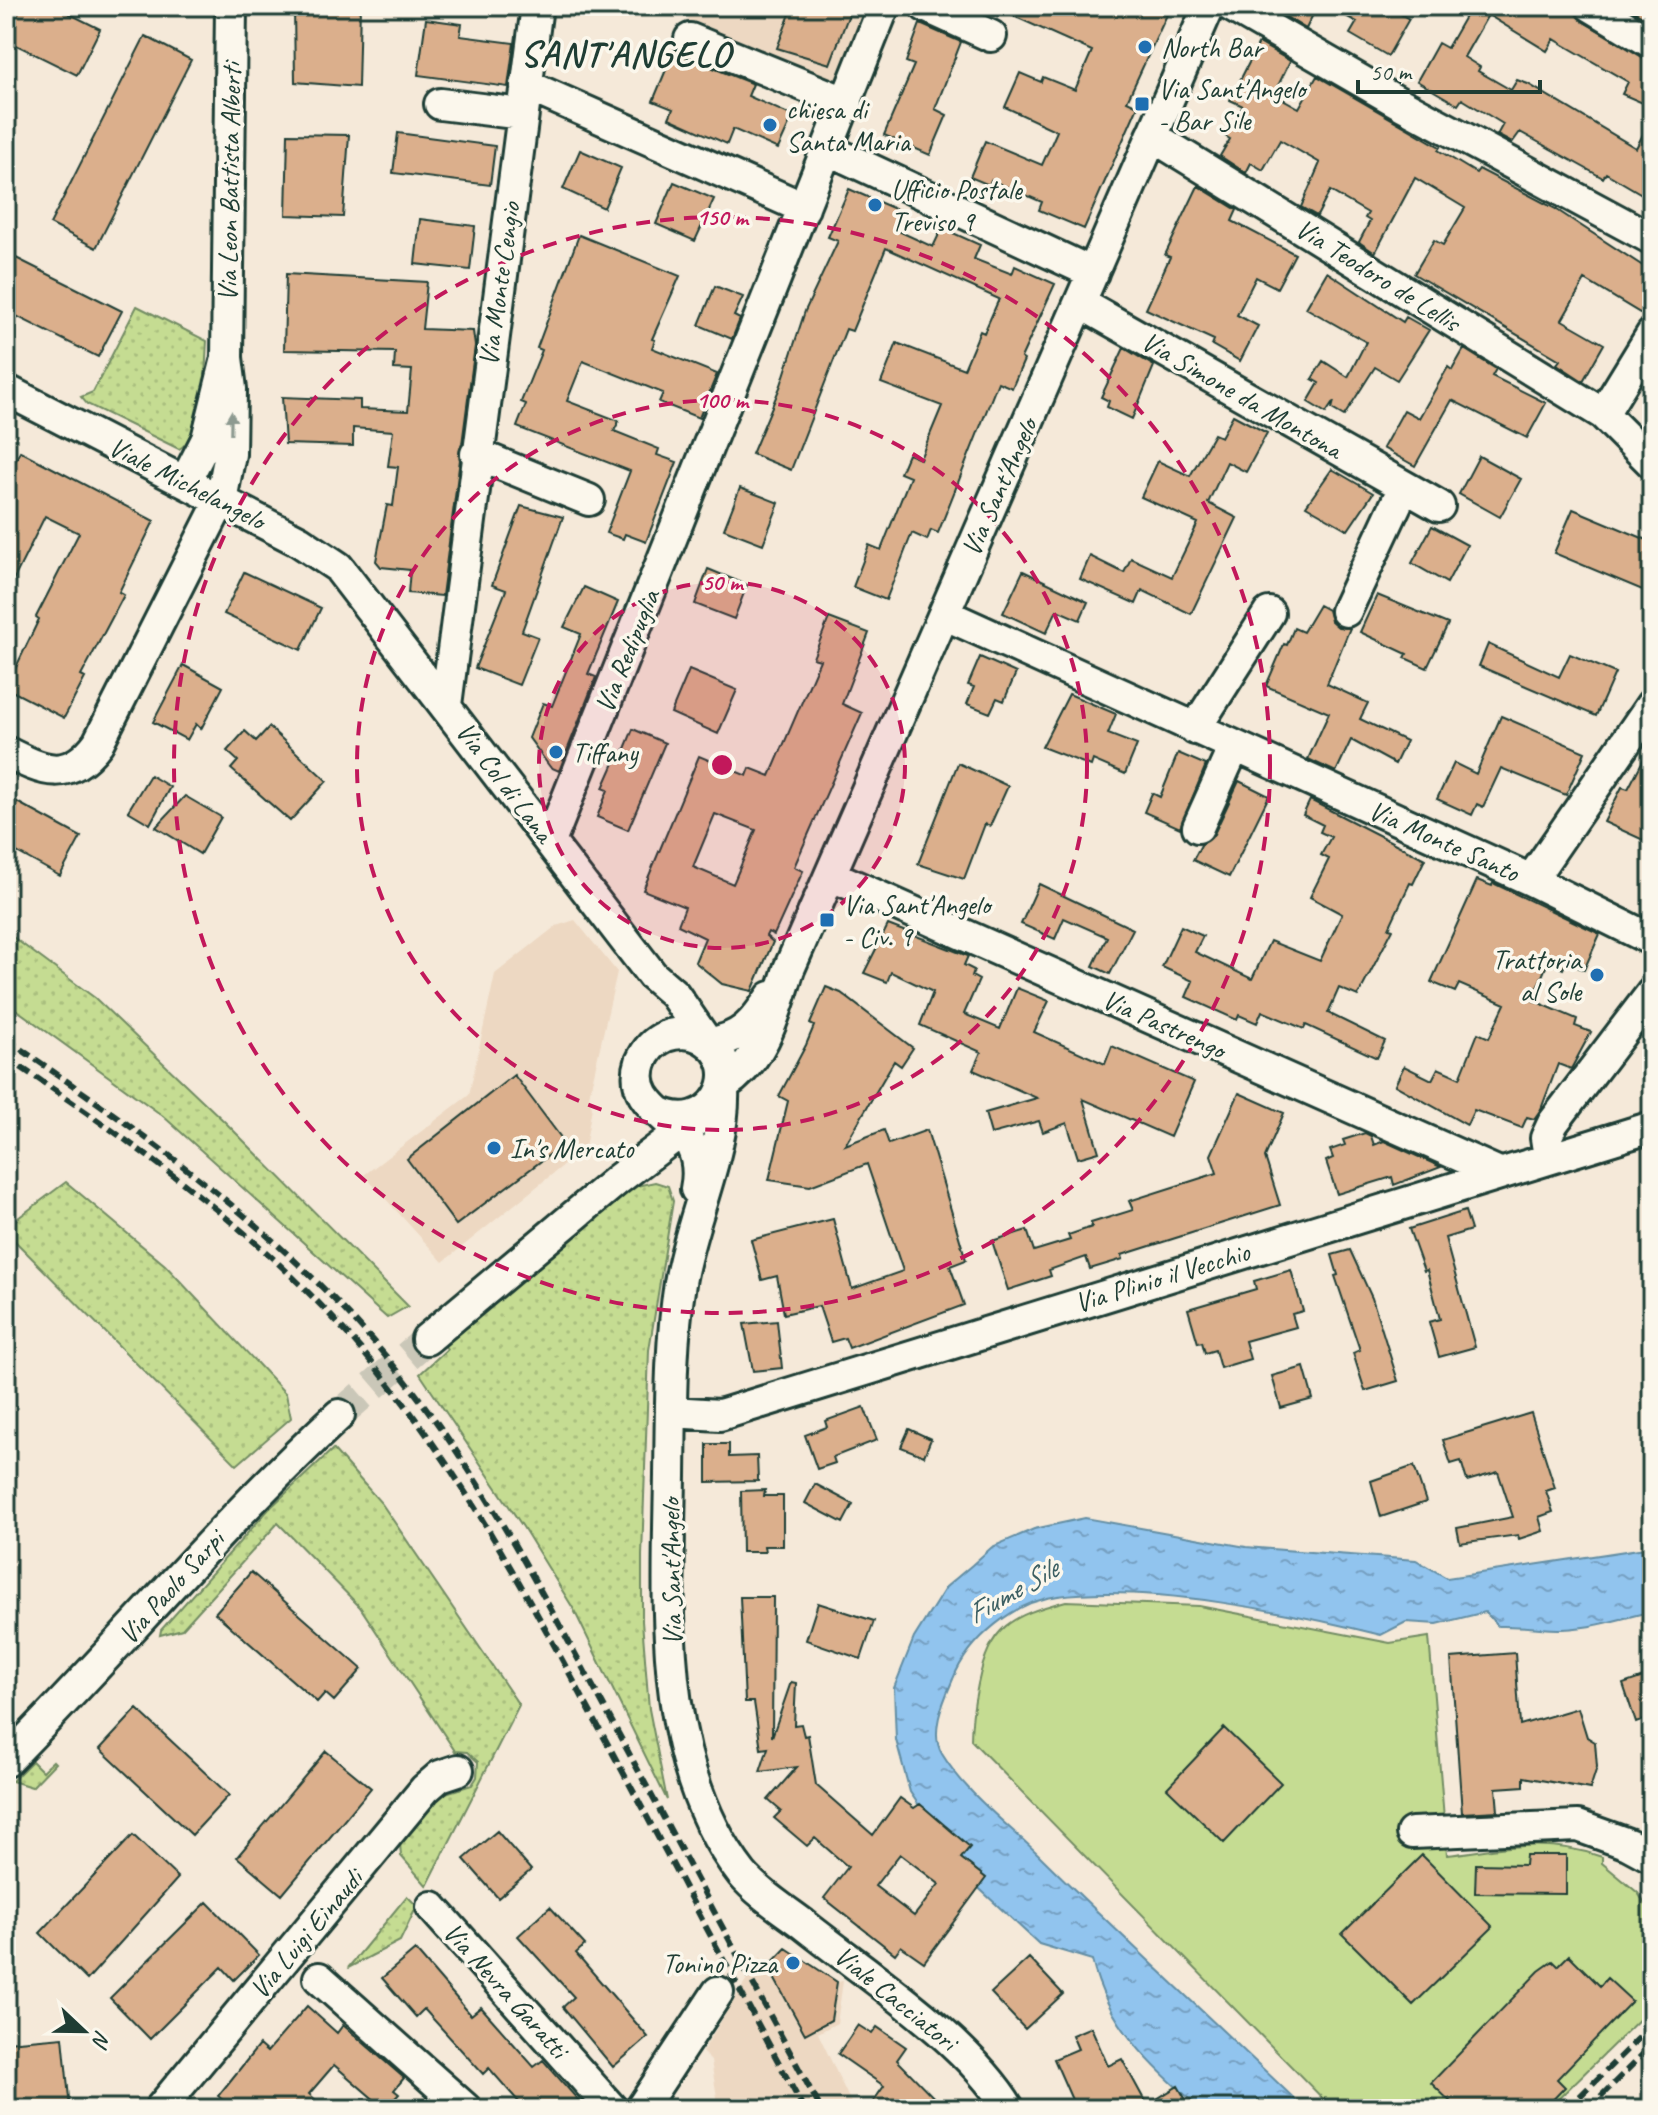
<svg xmlns="http://www.w3.org/2000/svg" width="1658" height="2115" viewBox="0 0 1658 2115" font-family="Caveat,sans-serif">
  <defs>
    <pattern id="grass-dots" width="8" height="8" patternUnits="userSpaceOnUse" patternTransform="scale(2)"><rect width="8" height="8" fill="#c5dc92"/><path d="M2 2h.1M6 6h.1" fill="none" stroke="#a9be7e" stroke-width="1.8" stroke-linecap="round"/></pattern>
    <pattern id="water-ripples" width="26" height="14" patternUnits="userSpaceOnUse" patternTransform="scale(2)"><rect width="26" height="14" fill="#91c4ee"/><path d="M2 4q2-2 4 0t4 0M15 11q2-2 4 0t4 0" fill="none" stroke="#76a0c2"/></pattern>
  </defs>
  <rect width="100%" height="100%" fill="#f5e9d9"/>
  <filter id="ink" filterUnits="userSpaceOnUse"><feTurbulence type="fractalNoise" baseFrequency=".0125" numOctaves="2"/><feDisplacementMap in="SourceGraphic" scale="16" xChannelSelector="R" yChannelSelector="G"/><feConvolveMatrix kernelMatrix="1 2 1 2 8 2 1 2 1" color-interpolation-filters="sRGB"/></filter>
  <g filter="url(#ink)">
    <path fill="#edd8c2" d="M694 6H868L836 88 684 28Z
      M575 920 617 972 589 1096 592 1107 585 1148 443 1262 364 1175 469 1095 495 974 556 926Z
      M786 1948 837 1982 843 1981 837 2023 818 2033 854 2109H719L711 2061 702 2052 761 1957 762 1971Z"/>
    <path fill="url(#grass-dots)" stroke="#728c63" stroke-width="2" d="M137 306 207 341C205 369 206 434 179 449L87 404 81 397 93 392Z
      M6 932 95 998 226 1123 408 1306 387 1318 163 1116 6 1002Z
      M66 1182 165 1265 286 1394 291 1418 237 1465 6 1232V1227Z
      M655 1182 668 1186 673 1201 649 1350 642 1556V1621L649 1709 667 1800 573 1608 523 1527 420 1374 447 1349 445 1346 627 1188Z
      M333 1449 382 1504 519 1705 427 1886 401 1856 400 1843 439 1795 472 1785 477 1777 478 1762 467 1752 455 1751 360 1607 278 1523 182 1629 160 1635 161 1630 269 1509Z
      M32 1761 42 1771 53 1761 55 1763 32 1787 12 1781Z
      M407 1896 417 1906 400 1941 348 1968Z"/>
    <path fill="#c5dc92" stroke="#728c63" stroke-width="2" d="M1066 1601 1199 1606 1390 1643 1429 1637 1447 1855C1505 1848 1545 1837 1602 1857V1863L1638 1893 1652 1915V2007L1548 2109H1333L971 1740C971 1721 974 1703 978 1684 990 1626 1010 1616 1066 1601Z"/>
    <path fill="url(#water-ripples)" stroke="#638ea4" stroke-width="2" d="M1085 1518 1246 1547 1416 1560 1447 1578 1652 1547V1611C1624 1618 1592 1628 1563 1629 1541 1629 1520 1625 1498 1626L1485 1612 1437 1624 1406 1622 1381 1635C1290 1612 1151 1584 1058 1596 1015 1601 969 1639 953 1679 944 1700 929 1732 942 1754 965 1792 1006 1823 1038 1854 1126 1941 1217 2024 1305 2109H1202C1152 2068 1107 2024 1092 1960L1039 1944 969 1879 910 1792 896 1740 894 1688 914 1638 946 1587 972 1565 992 1547 1034 1529Z"/>
    <path fill="#dbaf8c" stroke="#1f3d34" stroke-width="2" fill-rule="evenodd" d="M6 6H54L100 29 77 75 6 40Z
      M294 6H360L358 87 295 82Z
      M793 6H852L830 64 777 48Z
      M991 6H1171L1127 101 1138 106 1084 229 1039 210 1042 202 991 180 989 185 970 177 985 141 1042 165 1057 131 1005 107 1020 73 1041 82 1043 77 1075 90 1092 51Z
      M1277 6H1317L1306 29 1275 10Z
      M1327 6H1386L1409 19 1388 56 1350 34 1357 22Z
      M1471 6H1573L1582 21 1652 61V107L1622 94 1628 82 1564 45 1554 39 1547 51 1488 15 1464 57 1480 67 1478 71 1511 90 1517 80 1528 84 1636 148 1652 117V200L1606 173 1603 178 1520 132 1512 143 1497 135 1503 124 1462 99 1458 105 1417 81 1438 43 1447 48Z
      M1626 6H1652V14L1649 20Z
      M426 19 462 24 460 36 514 43 508 87 418 75Z
      M920 24 961 42 935 109 947 115 930 155 884 135 914 65 906 62Z
      M145 36 191 60 96 248 50 224Z
      M1259 43 1290 61 1274 94 1299 108 1317 76 1440 147 1438 150 1476 173 1479 169 1554 208 1652 272V304L1645 316 1585 280 1562 320 1604 344 1583 381 1557 364 1560 360 1414 274 1434 240 1443 245 1465 208 1415 178 1375 253 1359 242 1370 221 1365 218 1368 213 1330 191 1317 216 1301 207 1320 163 1280 140 1263 170 1251 163 1246 173 1220 156 1230 139 1225 136 1243 106 1230 100Z
      M675 48 683 56 753 84 748 96 793 116 778 149 733 129 727 144 669 118 673 109 653 101Z
      M398 133 495 146 490 185 393 173Z
      M288 134 349 135 343 217 286 215Z
      M580 150 621 168 604 208 563 189Z
      M674 182 714 199 695 241 656 224Z
      M1198 186 1237 210 1232 221 1295 254 1277 288 1256 277 1237 315 1258 326 1240 361 1212 345 1214 340 1146 309 1170 257 1165 255Z
      M849 189 902 212 894 229 933 247 942 228 980 245 974 259 1012 274 1015 266 1055 284 1021 358 1024 360 1012 388 998 382 938 533 931 530 927 540 912 533 886 600 853 587 869 545 881 550 910 477 900 473 908 454 920 459 942 406 881 383 897 343 964 369 980 331 984 333 999 299 886 248 852 331 846 329 791 470 752 454 781 385 805 311 838 241 828 237Z
      M420 219 475 226 470 270 415 264Z
      M579 235 680 276 652 339 655 340 652 348 717 374 699 418 659 402 663 393 583 361 567 401 619 421 614 431 659 449 657 455 677 462 646 542 625 534 623 539 606 533 630 471 517 427 526 404 521 402 542 350 537 348Z
      M6 253 122 311 98 357 6 311Z
      M1327 272 1403 322 1406 317 1429 330 1397 380 1375 367 1344 416 1332 409 1334 401 1326 413 1308 402 1319 383 1312 379 1323 361 1348 377 1366 342 1306 308Z
      M286 274 427 282 422 329 473 331 475 346 442 596 408 593 410 570 381 567 376 561 387 505 393 506 398 467 388 466 393 431 353 428V446L285 444 282 397 360 400V409L408 411 412 370 394 369 395 352 284 350Z
      M715 286 743 297 734 316 740 319 732 339 699 325Z
      M1124 348 1154 366 1132 419 1107 407 1109 401 1101 397Z
      M1464 349 1496 369 1492 376 1546 403 1527 438 1452 400 1415 466 1383 448 1404 410 1419 418 1448 367 1452 370Z
      M1233 415 1267 433 1246 472 1227 462 1208 503 1237 518 1191 614 1142 590 1136 604 1080 579 1090 556 1124 573 1131 558 1172 577 1198 523 1141 497 1158 461 1190 476 1214 434 1221 437Z
      M20 451 154 521 119 592 124 595 81 676 85 678 64 718 6 688 39 619 36 617 79 533 45 516 6 595V480Z
      M1479 456 1521 479 1500 517 1459 494Z
      M1332 469 1373 493 1348 530 1306 506Z
      M740 488 779 503 763 544 724 529Z
      M521 506 563 517 522 631 538 637 519 685 475 668 506 590 492 585Z
      M1573 509 1652 542V594L1554 553Z
      M1432 526 1467 545 1447 583 1412 563Z
      M708 569 747 585 734 619 695 604Z
      M1023 571 1088 602 1080 620 1057 610 1046 633 1003 613Z
      M244 572 321 608 301 650 224 614Z
      M584 587 618 602 588 674 596 677 559 771 550 767 529 738 543 703 552 706 581 634 564 627Z
      M1377 595 1448 624 1427 668 1405 658 1407 654 1360 632Z
      M1319 605 1328 610 1331 621 1338 627 1350 628 1327 684 1368 703 1360 719 1406 741 1395 764 1351 740 1336 772 1308 759 1329 713 1266 686 1284 644 1287 645 1294 628 1303 632Z
      M829 618 869 633 842 704 862 713 794 867 803 871 774 935 768 932 766 936 773 942 752 991 722 984 695 962 705 938 678 925 685 907 643 890 699 756 747 776 750 768 770 776 820 660 813 658ZM715 814 756 830 733 884 693 867Z
      M1488 644 1559 677 1570 654 1615 673 1596 716 1479 666Z
      M980 657 1016 673 1004 701 997 698 990 713 967 704 974 687 968 685Z
      M183 665 223 687 201 729 196 724 187 740 153 722Z
      M689 670 737 690 718 734 671 713Z
      M1069 694 1116 714 1108 734 1137 745 1125 774 1093 760 1091 766 1042 747Z
      M1501 716 1585 752 1566 795 1501 768 1483 807 1477 804 1472 815 1437 799 1454 763 1476 774Z
      M269 727 327 781 290 821 231 769 238 761 227 751 245 731 256 741Z
      M633 729 665 743 628 830 597 817 608 790 603 788 618 754 622 756Z
      M1652 743V844L1604 822 1622 787 1628 789Z
      M1178 753 1206 765 1180 828 1144 812 1152 793 1160 797Z
      M958 763 1008 786 990 826 985 824 964 879 918 864Z
      M150 775 170 787 150 824 128 811Z
      M1239 781 1269 796 1229 877 1193 860 1201 845 1214 834Z
      M6 796 81 837 60 876 6 846Z
      M185 796 221 817 200 854 156 827Z
      M1310 800 1425 859 1413 884 1410 883 1389 928 1393 929 1358 996 1339 988 1328 1013 1385 1041 1377 1058 1306 1025 1304 1029 1262 1011 1257 1023 1239 1015 1237 1020 1186 997 1193 981 1162 967 1181 926 1203 936 1195 952 1252 979 1270 941 1320 961 1342 914 1310 897 1329 859 1321 855 1331 837 1320 832 1323 825 1303 815Z
      M1477 880 1492 886 1493 883 1600 934 1584 970 1566 962 1563 969 1548 962 1532 1000 1577 1019 1575 1026 1591 1032 1571 1069 1558 1064 1541 1109 1534 1119 1527 1117 1522 1128 1474 1110 1467 1125 1395 1085 1404 1066 1432 1080 1438 1068 1460 1078 1478 1033 1489 1038 1505 1004 1459 984 1455 992 1431 982Z
      M1039 884 1133 929 1110 974 1093 966 1107 937 1064 918 1055 939 1021 924Z
      M888 925 968 956 964 965 974 970 972 976 979 980 964 1014 1000 1029 1017 988 1049 1001 1034 1032 1105 1064 1112 1046 1194 1082 1170 1137 1083 1099 1099 1152 1078 1158 1067 1123 1043 1132 1039 1121 991 1134 985 1113 1037 1098 973 1070 981 1052 920 1025 933 992 891 972 887 982 864 973Z
      M826 987 841 993 913 1048 901 1066 894 1061 845 1145 884 1130 889 1144 927 1130 966 1260 950 1266 964 1305 849 1348 845 1338 831 1342 819 1306 784 1314 777 1276 762 1280 751 1240 833 1219 852 1289 903 1271 867 1164 810 1186 769 1180 788 1101 779 1096 806 1045 814 1026 810 1024Z
      M514 1075 565 1143 456 1225 407 1159Z
      M1239 1093 1284 1113 1265 1157 1280 1205 1122 1255 1123 1259 1090 1269 1086 1257 1049 1270 1051 1276 1008 1290 992 1241 1027 1230 1034 1251 1070 1240 1068 1235 1092 1227 1091 1223 1133 1210 1129 1201 1217 1173 1211 1155Z
      M1365 1133 1371 1136 1374 1145 1384 1141 1441 1167 1394 1185 1392 1177 1337 1194 1326 1161 1333 1158 1330 1150 1345 1145 1343 1140Z
      M1465 1211 1471 1230 1445 1238 1475 1347 1439 1357 1429 1322 1440 1319 1427 1270 1424 1271 1409 1229Z
      M1350 1250 1372 1298 1398 1381 1365 1391 1353 1353 1360 1350 1335 1276 1338 1275 1332 1255Z
      M1291 1270 1303 1311 1292 1314 1296 1327 1245 1341 1250 1359 1220 1368 1215 1350 1205 1353 1202 1342 1198 1343 1188 1309 1256 1289 1254 1281Z
      M777 1321 782 1368 753 1371 744 1324Z
      M1304 1367 1313 1399 1281 1408 1272 1376Z
      M864 1407 877 1440 833 1457 835 1463 817 1469 805 1435 827 1427 825 1421Z
      M1531 1413 1555 1488 1546 1491 1553 1512 1539 1517 1543 1531 1519 1539 1518 1535 1460 1543 1457 1528 1513 1517 1498 1472 1467 1481 1461 1461 1451 1464 1443 1440Z
      M909 1429 931 1439 924 1456 901 1447Z
      M707 1444H729V1457L757 1456 758 1481 707 1482Z
      M1414 1466 1426 1502 1381 1517 1371 1481Z
      M815 1484 853 1504 843 1523 805 1503Z
      M765 1490 764 1496H783V1546H764L765 1552H742L741 1491Z
      M251 1572 362 1669 334 1701 325 1693 317 1702 215 1613Z
      M740 1597H773L772 1737 791 1682 796 1683 794 1725 801 1724 804 1736 808 1735 816 1785 873 1835 900 1798 914 1808 920 1804 970 1847 961 1858 986 1878 924 1962 901 1946 895 1954 824 1898 848 1867 815 1838 807 1846 774 1818 781 1811 768 1800 797 1767 760 1772 768 1748 761 1749 754 1702H745ZM900 1854 939 1884 914 1916 875 1886Z
      M818 1603 874 1621 861 1659 806 1640Z
      M1515 1653 1520 1725 1578 1708 1587 1737 1595 1742 1597 1767 1590 1789 1524 1777V1786L1496 1788 1498 1811 1462 1813 1451 1658Z
      M1652 1674V1717L1636 1723 1623 1684Z
      M137 1709 229 1795 192 1835 100 1749Z
      M1224 1728 1281 1783 1224 1843 1167 1788Z
      M326 1751 371 1788 282 1895 237 1857Z
      M497 1831 531 1870 498 1898 464 1859Z
      M133 1835 178 1878 87 1980 40 1933Z
      M1422 1855 1493 1927 1413 2005 1342 1934Z
      M1526 1855H1566V1894L1475 1893 1476 1864 1525 1865Z
      M207 1902 259 1955 234 1980 222 1967 150 2039 110 1998Z
      M550 1907 585 1945 576 1953 648 2037 613 2067 563 2007 574 1997 518 1936Z
      M786 1948 837 1982 831 2020 805 2034 768 1967Z
      M415 1950 471 2015 481 2007 534 2067 543 2060 586 2109H525L489 2068 483 2074 424 2009 416 2017 382 1978Z
      M1569 1955 1600 1986 1607 1978 1632 2001 1557 2079 1565 2087 1544 2109H1458L1431 2083 1539 1971 1553 1961 1558 1966Z
      M1029 1958 1063 1994 1025 2029 991 1993Z
      M307 2006 337 2033 343 2025 404 2078 394 2090 399 2094 385 2109 334 2065 309 2094 326 2109H233L218 2096 259 2045 267 2052Z
      M858 2025 872 2034 877 2027 906 2047 897 2060 945 2109H868L884 2086 838 2054Z
      M1091 2027 1108 2066 1122 2059 1147 2105 1178 2086 1191 2109H1076L1054 2059 1078 2049 1072 2035Z
      M63 2037 70 2109H13L7 2042Z"/>
    <g fill="none" stroke-linecap="round" stroke-linejoin="round">
      <path stroke="#cac7b8" stroke-width="30" stroke-dasharray="30 15" stroke-linecap="butt" d="M339 1415 427 1339"/>
      <defs>
        <path id="minor" d="M925 6 991 36
          M1231 6 1403 105 1652 239
          M1591 6 1652 43
          M690 39 847 103
          M526 85 804 208
          M440 104 522 114
          M1152 136 1603 414 1652 463
          M829 150 1093 273
          M1080 303 1439 506
          M227 358 231 6
          M6 390 299 541 338 567 652 975 674 994 705 1039
          M1603 414 1652 334
          M476 454 589 500
          M1346 611 1404 487
          M944 614 1531 880 1652 940
          M446 705 537 6
          M1195 729 1269 613
          M6 752C44 771 68 783 98 743L221 500 230 454 231 389 227 358 207 439 185 482
          M1198 827 1234 747
          M550 842 884 6
          M830 875 1499 1173
          M1531 880 1652 704
          M709 1043C741 1039 754 1023 771 997
          M724 1085C765 1058 775 1013 789 969L1209 6
          M723 1088C726 1150 690 1220 680 1283 670 1346 671 1412 670 1476 668 1606 657 1765 742 1874 758 1893 783 1909 803 1924 867 1975 968 2040 1009 2109
          M655 1110C711 1142 753 1067 702 1038 691 1032 677 1032 666 1036 654 1041 646 1050 641 1062 627 1104 676 1117 692 1147 698 1160 699 1175 696 1189
          M1549 1157 1546 1138 1553 1123 1652 993
          M427 1339 617 1180 695 1121
          M671 1412 720 1415 1652 1127
          M6 1761C119 1647 221 1524 339 1415
          M1412 1833 1578 1826 1628 1844 1652 1857
          M432 1907 612 2109
          M319 1978 466 2109
          M160 2109 425 1789 440 1776 458 1770
          M641 2109 718 1992"/>
      </defs>
      <use href="#minor" stroke="#1f3d34" stroke-width="36"/>
      <use href="#minor" stroke="#fbf7ec" stroke-width="30"/>
      <path stroke="#1f3d34" stroke-width="6" stroke-dasharray="12 6" stroke-linecap="butt" d="M6 1039C137 1129 265 1219 371 1339 464 1445 529 1569 596 1692 671 1831 745 1970 821 2109
        M6 1057C122 1136 236 1214 332 1317 442 1435 517 1576 593 1717 664 1847 733 1979 804 2109
        M1567 2109 1652 2025
        M1588 2109 1652 2045
        M1650 2109 1652 2107"/>
    </g>
    <defs><path id="oneway-solid" d="M-6-.8H1V-3.2L6.5 0L1 3.2V.8H-6Z" transform="scale(2)"/></defs>
    <use fill="#8d9a90" href="#oneway-solid" transform="translate(231 423) rotate(-89)"/>
  </g>
  <circle cx="722" cy="765" r="183" fill="#c2185b" fill-opacity=".12"/>
  <g fill="none" stroke="#c2185b" stroke-width="4" stroke-dasharray="14 10">
    <circle cx="722" cy="765" r="183"/>
    <circle cx="722" cy="765" r="365"/>
    <circle cx="722" cy="765" r="548"/>
  </g>
  <g fill="#1f6fb2" stroke="#fbf7ec" stroke-width="3">
    <circle cx="1145" cy="47" r="8"/>
    <rect x="1134" y="96" width="16" height="16" rx="4"/>
    <circle cx="770" cy="125" r="8"/>
    <circle cx="875" cy="205" r="8"/>
    <circle cx="556" cy="752" r="8"/>
    <rect x="819" y="912" width="16" height="16" rx="4"/>
    <circle cx="1597" cy="975" r="8"/>
    <circle cx="494" cy="1148" r="8"/>
    <circle cx="793" cy="1963" r="8"/>
  </g>
  <g text-anchor="middle" dominant-baseline="central" stroke-width="7" stroke-linejoin="round" paint-order="stroke">
    <g font-size="28" fill="#1f3d34" stroke="#fbf7ec" text-anchor="start">
      <text x="1161" y="47">North Bar</text>
      <text x="1158" y="88">Via Sant'Angelo<tspan x="1158" dy="32">- Bar Sile</tspan></text>
      <text x="786" y="109">chiesa di<tspan x="786" dy="32">Santa Maria</tspan></text>
      <text x="891" y="189">Ufficio Postale<tspan x="891" dy="32">Treviso 9</tspan></text>
      <text x="572" y="752">Tiffany</text>
      <text x="843" y="904">Via Sant'Angelo<tspan x="843" dy="32">- Civ. 9</tspan></text>
      <text x="1581" y="959" text-anchor="end">Trattoria<tspan x="1581" dy="32">al Sole</tspan></text>
      <text x="510" y="1148">In's Mercato</text>
      <text x="777" y="1963" text-anchor="end">Tonino Pizza</text>
    </g>
    <g font-size="28" fill="#1f3d34" stroke="#fbf7ec">
      <text transform="translate(229 182) rotate(-89)">Via Leon Battista Alberti</text>
      <text transform="translate(1378 275) rotate(32)">Via Teodoro de Lellis</text>
      <text transform="translate(499 284) rotate(-82)">Via Monte Cengio</text>
      <text transform="translate(1242 395) rotate(30)">Via Simone da Montona</text>
      <text transform="translate(187 483) rotate(27)">Viale Michelangelo</text>
      <text transform="translate(999 487) rotate(-66)">Via Sant'Angelo</text>
      <text transform="translate(627 651) rotate(-68)">Via Redipuglia</text>
      <text transform="translate(505 782) rotate(53)">Via Col di Lana</text>
      <text transform="translate(1444 841) rotate(24)">Via Monte Santo</text>
      <text transform="translate(1164 1024) rotate(24)">Via Pastrengo</text>
      <text transform="translate(1162 1277) rotate(-17)">Via Plinio il Vecchio</text>
      <text transform="translate(671 1572) rotate(-91)">Via Sant'Angelo</text>
      <text transform="translate(171 1587) rotate(-48)">Via Paolo Sarpi</text>
      <text transform="translate(306 1934) rotate(-50)">Via Luigi Einaudi</text>
      <text transform="translate(506 1990) rotate(48)">Via Nevra Garatti</text>
      <text transform="translate(896 1998) rotate(39)">Viale Cacciatori</text>
    </g>
    <g font-size="30" font-style="italic" fill="#3c5f62" stroke="#fbf7ec">
      <text transform="translate(1012 1591) rotate(-30)">Fiume Sile</text>
    </g>
    <g font-size="36" font-weight="bold" letter-spacing="2" fill="#1f3d34" stroke="#fbf7ec">
      <text x="626" y="54">SANT'ANGELO</text>
    </g>
  </g>
  <circle cx="722" cy="765" r="12" fill="#c2185b" stroke="#fbf7ec" stroke-width="4"/>
  <g font-size="24" text-anchor="middle" font-weight="bold" fill="#c2185b" stroke="#fbf7ec" stroke-width="7" stroke-linejoin="round" paint-order="stroke">
    <text x="722" y="225">150 m</text>
    <text x="722" y="408">100 m</text>
    <text x="722" y="590">50 m</text>
  </g>
  <rect width="1658" height="2115" fill="none" stroke="#fbf7ec" stroke-width="32"/>
  <rect x="16" y="16" width="1626" height="2083" fill="none" stroke="#1f3d34" stroke-width="3" filter="url(#ink)"/>
  <g transform="translate(84 2031) rotate(112)" stroke="#fbf7ec" stroke-width="6" paint-order="stroke">
  <path d="M0-6L14 30L0 20L-14 30Z" fill="#1f3d34"/>
  <text y="-12" font-size="22" font-weight="bold" text-anchor="middle" fill="#1f3d34">N</text>
  </g>
  <path d="M1358 80v12h182v-12" fill="none" stroke="#1f3d34" stroke-width="4"/>
  <text x="1370" y="80" font-size="24" fill="#1f3d34" stroke="#fbf7ec" stroke-width="6" paint-order="stroke">50 m</text>
</svg>
